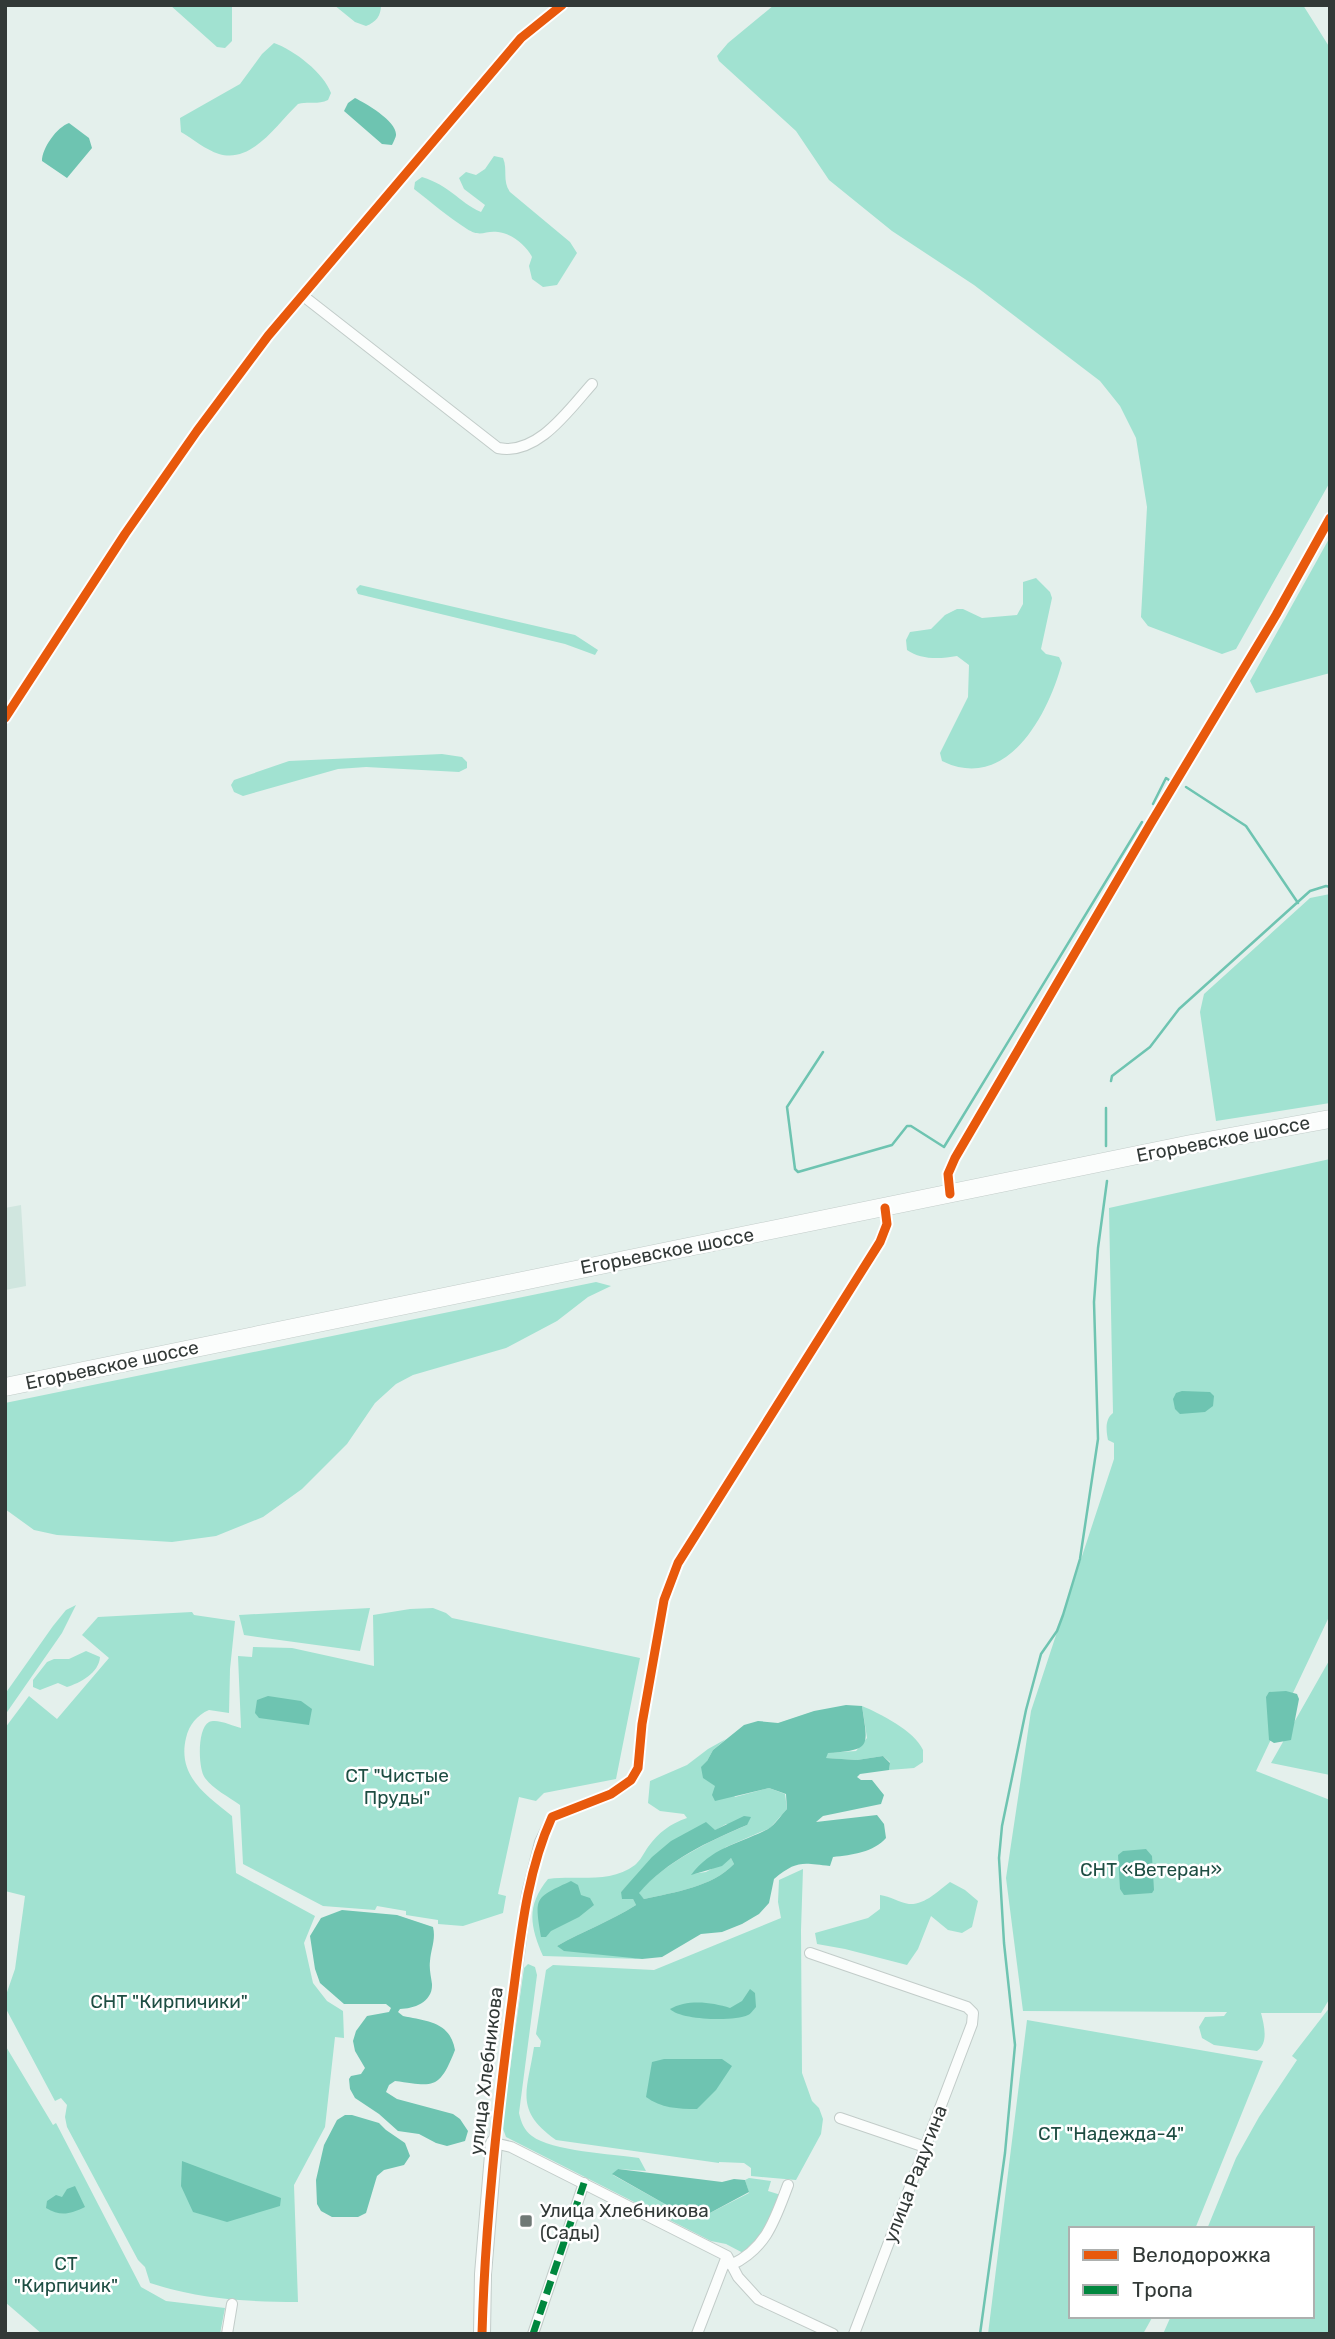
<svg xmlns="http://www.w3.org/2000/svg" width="1335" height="2339" viewBox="0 0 1335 2339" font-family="Rubik,sans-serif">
  <rect width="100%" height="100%" fill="#e4f0ec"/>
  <path fill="#d0e6df" d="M21 1205 26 1286 5 1290V1208Z"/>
  <path fill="#a1e2d1" d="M170 5H232V41L225 48 217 47Z
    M334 5H381C381 16 376 22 366 26L355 22Z
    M774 5H1303L1330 48V482L1236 649 1222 654 1148 626 1141 617 1147 507 1136 438 1120 406 1100 381 974 285 892 231 829 180 796 131 719 61 717 56 728 43Z
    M274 43C294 50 324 73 331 93L328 100C318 105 309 101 298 104 277 124 252 164 219 154 206 150 193 139 181 132L180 118 240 84 262 54Z
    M494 156 503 158C508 169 502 181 510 192L570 242 577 253 557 285 543 287 532 279 529 266 532 257C527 246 511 233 498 232 485 230 481 238 467 229 448 217 431 202 414 189L415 182 422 177C451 186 457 201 481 212L485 205 464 189 459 178 466 172 476 175 485 169Z
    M1330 537V673L1256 693 1250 681Z
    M1036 578 1050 592 1052 598 1041 649 1046 654 1059 657 1062 663C1048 715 1007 793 942 761L940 753 968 697 969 665 957 656C940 659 921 660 907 650L906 640 910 632 931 629 945 615 957 609H963L982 618 1017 615 1023 604V582Z
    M360 585 575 635 598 650 595 655 565 644 358 594 356 589Z
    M442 754 462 757 467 762V768L459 772 366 767 338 769 243 796 234 792 231 785 234 780 289 761Z
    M1330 894V1103L1216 1121 1200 1012 1204 994 1310 898Z
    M1330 1159 1328 1619 1256 1771 1330 1800V1998L1321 2013H1261C1264 2025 1269 2043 1257 2051L1214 2045 1202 2038 1199 2027 1205 2017 1224 2016 1227 2012 1023 2011 1006 1878 1031 1711 1114 1459V1443L1108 1440C1106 1430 1105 1419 1113 1413L1109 1208Z
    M596 1282 611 1286 588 1297 557 1321 506 1348 413 1375 396 1384 375 1403 347 1444 302 1489 263 1517 216 1536 172 1542 57 1535 34 1530 5 1509V1403Z
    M76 1605 62 1633 5 1715V1694L53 1626 66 1610Z
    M370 1608 360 1651 244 1635 239 1615Z
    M433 1608 446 1613 452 1618 640 1658 616 1779 544 1793 536 1801 519 1797 498 1894 506 1896 503 1913 463 1926 438 1924V1920L406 1915V1911L377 1906 375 1910 323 1906 243 1864 240 1805C229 1797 213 1789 205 1778 198 1769 197 1728 209 1722 217 1718 233 1726 241 1728L238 1656 252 1657 253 1647 292 1648 374 1666 373 1615 410 1609Z
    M192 1612 194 1615 235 1621 230 1669 229 1713 209 1710C197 1715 189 1725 186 1738 177 1776 206 1795 232 1816L236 1873 315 1916 304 1943 313 1983 327 2001 343 2011 344 2038 335 2037 325 2127 294 2185 298 2302C247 2302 198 2299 150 2283L145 2267 138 2260 67 2127 65 2117 67 2105 61 2098 55 2101 5 2007V1998L15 1969 25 1896 5 1891V1728L29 1696 57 1719 109 1658 82 1635 98 1617Z
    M86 1651 100 1657C99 1673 80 1683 67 1687L58 1683 40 1690 33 1687V1680L47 1662 54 1659H69Z
    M1330 1659V1775L1271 1763Z
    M862 1706C879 1713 915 1731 923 1750 923 1751 923 1761 923 1762L914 1768 889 1770 890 1762 883 1756 857 1760 825 1758 827 1753 856 1751 867 1738Z
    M726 1739 713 1750 707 1761 735 1797 769 1788 785 1794 787 1809 770 1828 726 1847 692 1874 706 1872 731 1858 734 1864C712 1887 675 1892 644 1899L638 1893C667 1861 708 1842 747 1825L726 1824 634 1879 621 1892 633 1899 636 1905C611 1921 583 1931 557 1946L642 1959 543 1956C530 1926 526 1906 548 1879 577 1875 610 1884 635 1865 640 1861 644 1853 648 1847 659 1832 670 1824 687 1818L684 1814 660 1811 648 1803 650 1781 687 1765 708 1749Z
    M803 1869 801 1930 802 2073 812 2101 819 2108 823 2119 821 2134 796 2180 751 2176V2168L744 2163 719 2162V2163L556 2140C514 2110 527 2092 534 2047H540L541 2041 536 2034 546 1970 553 1965 654 1970 781 1918 778 1902 779 1880Z
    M950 1882 965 1890 978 1901 972 1927 962 1933 948 1930 931 1916 918 1949 907 1965 845 1949 817 1944 815 1933 868 1918 880 1909V1895C890 1896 900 1903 909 1904 925 1905 938 1891 950 1882Z
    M528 1964 535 1967 537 1975 519 2113C521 2122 524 2130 532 2136 551 2151 613 2154 639 2158L646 2171 618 2169 613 2175 672 2208 708 2214 749 2193 745 2180 749 2178 771 2181 768 2191 781 2195 759 2239 745 2254 726 2244 711 2241 506 2137 502 2126 524 1968Z
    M1330 2007V2334H1163L1171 2316H1312V2229H1207L1236 2158 1259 2117 1297 2060 1292 2056Z
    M1027 2020 1263 2061 1195 2229H1071V2316H1153L1143 2334H988Z
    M5 2045 53 2125 56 2123 141 2287 166 2301 225 2308 220 2334H42L5 2302Z"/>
  <path fill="#6ec4b1" d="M355 98C365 103 397 121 396 135 396 137 393 143 392 145L382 144 344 111 348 103Z
    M69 123 89 138 92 148 67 178 42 161C42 148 57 127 69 123Z
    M1182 1391 1210 1392 1214 1396 1213 1406 1205 1412 1180 1414 1175 1409 1173 1399 1176 1393Z
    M1286 1691 1297 1694 1299 1699 1291 1740 1274 1743 1269 1740 1266 1697 1269 1692Z
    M268 1696 301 1701 312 1709 309 1725 259 1718 255 1713 257 1700Z
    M846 1705 862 1706C868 1747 872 1750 828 1753L826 1758 857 1760 883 1756 890 1763 889 1770 860 1774 857 1777 861 1780H872L884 1795 881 1804 823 1816 816 1822 877 1815 884 1824 886 1838C874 1852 852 1855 833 1857L830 1866C802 1863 797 1860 774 1879L769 1903 759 1914 742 1924 722 1932 701 1934 662 1957 642 1959 564 1951 557 1946C583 1931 611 1921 636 1905L633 1899H622L621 1892 652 1857 671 1841 706 1822 715 1830 744 1816 751 1817 747 1825C709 1841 666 1861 639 1893L644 1899C675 1892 712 1887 734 1864L731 1858 722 1866 691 1875C712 1847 739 1844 768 1829 775 1825 781 1815 787 1809L786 1794 769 1788 715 1801 712 1795 715 1786 703 1778 701 1767 707 1761 713 1750 744 1725 758 1721 778 1723 814 1711Z
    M1146 1849 1152 1856 1154 1890 1152 1893 1124 1895 1120 1889 1118 1855 1123 1851Z
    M571 1881 578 1885 581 1895 590 1898 594 1905 579 1917 551 1931 546 1937H541C534 1896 535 1898 571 1881Z
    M342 1910 397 1915 433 1927C436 1939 431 1949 430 1961 429 1969 431 1976 432 1984 433 2002 414 2009 400 2009L398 2012 403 2016C426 2021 450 2021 455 2050 439 2091 433 2086 395 2081L389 2085 386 2092 397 2099 453 2114 460 2119 468 2131 465 2141 447 2146 436 2143 419 2134 398 2131 379 2114 355 2098 350 2089 349 2079 351 2076 361 2074 365 2068 355 2051 353 2041 356 2031 367 2016 389 2012 391 2008 386 2004H344L320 1983 315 1969 310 1936 321 1918Z
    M750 1989 755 1993 756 2007C753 2010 751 2014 748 2015 734 2022 680 2020 670 2009 687 1999 712 2002 730 2008L742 2001Z
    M664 2059H722L732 2066 716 2090 697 2109C678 2109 661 2108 646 2097L652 2062Z
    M352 2115 379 2123 386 2130 405 2143 410 2156 404 2165 384 2170 377 2176 366 2213 358 2217H332L321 2211 317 2204 316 2180 324 2145 337 2120 345 2115Z
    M182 2161 281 2198 280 2206 227 2222 193 2212 181 2186Z
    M618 2169 722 2182 734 2179 745 2180 749 2192 708 2214 672 2208 612 2174Z
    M75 2186 85 2207C70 2214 61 2217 46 2208L47 2201 56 2195 62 2197 67 2189Z"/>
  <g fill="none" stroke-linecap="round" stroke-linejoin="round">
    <path stroke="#6ec4b1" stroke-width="2.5" d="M1186 787 1246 826 1298 903
      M1153 804 1166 778 1169 780
      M823 1052 787 1107 795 1169 798 1172 892 1145 907 1126H911L944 1147 1142 822
      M1111 1081 1112 1076 1150 1047 1179 1009 1310 891 1326 886 1330 887
      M1106 1146V1108
      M980 2334 1005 2153 1015 2045 1004 1943 999 1858 1002 1826 1026 1710 1041 1654 1057 1631 1063 1615 1080 1559 1098 1439 1094 1302 1098 1248 1107 1181"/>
    <defs>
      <path id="street" d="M302 295 498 448C537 456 568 411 592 384
        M5 718 125 534 197 431 268 336 521 38 562 5
        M950 1194 948 1174 955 1158 1151 823 1276 615 1330 518
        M810 1953 967 2007 973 2013 972 2024 854 2334
        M840 2118 925 2147
        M731 2265C767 2248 775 2219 788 2185
        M227 2334 232 2304
        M533 2334 584 2183
        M697 2334 727 2256
        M833 2334 758 2299 738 2277 727 2256 511 2147 494 2143 527 1894 540 1842 552 1817 611 1794 631 1780 638 1768 642 1724 664 1600 678 1563 880 1242 887 1224 885 1208"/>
      <path id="secondary" d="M482 2334 483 2274 494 2143"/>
      <path id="primary" d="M5 1387 1191 1144 1330 1119"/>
    </defs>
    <use href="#street" stroke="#c2ccc9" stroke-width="12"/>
    <use href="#secondary" stroke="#c2ccc9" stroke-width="18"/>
    <use href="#primary" stroke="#c2ccc9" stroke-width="19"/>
    <use href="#street" stroke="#fbfdfc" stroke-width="10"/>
    <use href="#secondary" stroke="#fbfdfc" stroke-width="16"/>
    <use href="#primary" stroke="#fbfdfc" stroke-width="18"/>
    <path stroke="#00873e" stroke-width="7" stroke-dasharray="14 7" stroke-linecap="butt" d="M533 2334 584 2183"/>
    <defs>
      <path id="cycleway" d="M5 718 125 534 197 431 268 336 521 38 562 5
        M950 1194 948 1174 955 1158 1151 823 1276 615 1330 518
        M482 2334C485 2225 497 2117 511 2009 520 1945 525 1876 552 1817L611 1794 631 1780 638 1768 642 1724 664 1600 678 1563 880 1242 887 1224 885 1208"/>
    </defs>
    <use href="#cycleway" stroke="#fff" stroke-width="13"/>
    <use href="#cycleway" stroke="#e8590c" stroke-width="9"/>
  </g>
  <rect fill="#707976" stroke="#fff" stroke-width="2.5" x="519" y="2214" width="14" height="14" rx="3.5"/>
  <g text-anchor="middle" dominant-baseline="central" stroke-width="5" stroke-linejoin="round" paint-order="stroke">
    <g font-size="19" fill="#323937" stroke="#fff">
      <text transform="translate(1223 1139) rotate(-11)">Егорьевское шоссе</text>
      <text transform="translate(667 1251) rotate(-11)">Егорьевское шоссе</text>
      <text transform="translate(112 1365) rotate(-12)">Егорьевское шоссе</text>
      <text transform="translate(486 2071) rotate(-83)">улица Хлебникова</text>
      <text transform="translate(915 2174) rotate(-69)">улица Радугина</text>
    </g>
    <g font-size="19" fill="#1e4e43" stroke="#fff">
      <text x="397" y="1775">СТ "Чистые<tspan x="397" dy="22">Пруды"</tspan></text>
      <text x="1151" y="1869">СНТ «Ветеран»</text>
      <text x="169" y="2001">СНТ "Кирпичики"</text>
      <text x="1111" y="2133">СТ "Надежда-4"</text>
      <text x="66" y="2263">СТ<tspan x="66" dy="22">"Кирпичик"</tspan></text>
    </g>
    <g font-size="19" fill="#323937" stroke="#fff" text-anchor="start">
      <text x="540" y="2210">Улица Хлебникова<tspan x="540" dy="22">(Сады)</tspan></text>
    </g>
  </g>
  <rect width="1335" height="2339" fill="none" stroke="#323937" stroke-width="14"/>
  <rect x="1069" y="2227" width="245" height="91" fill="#ffffff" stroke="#adb0af" stroke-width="2"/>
  <rect x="1083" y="2250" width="35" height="10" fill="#e8590c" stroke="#adb0af" stroke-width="2"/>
  <text x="1132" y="2262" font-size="21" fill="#323937">Велодорожка</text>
  <rect x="1083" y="2285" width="35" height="10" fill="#00873e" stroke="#adb0af" stroke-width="2"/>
  <text x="1132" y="2297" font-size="21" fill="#323937">Тропа</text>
</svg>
